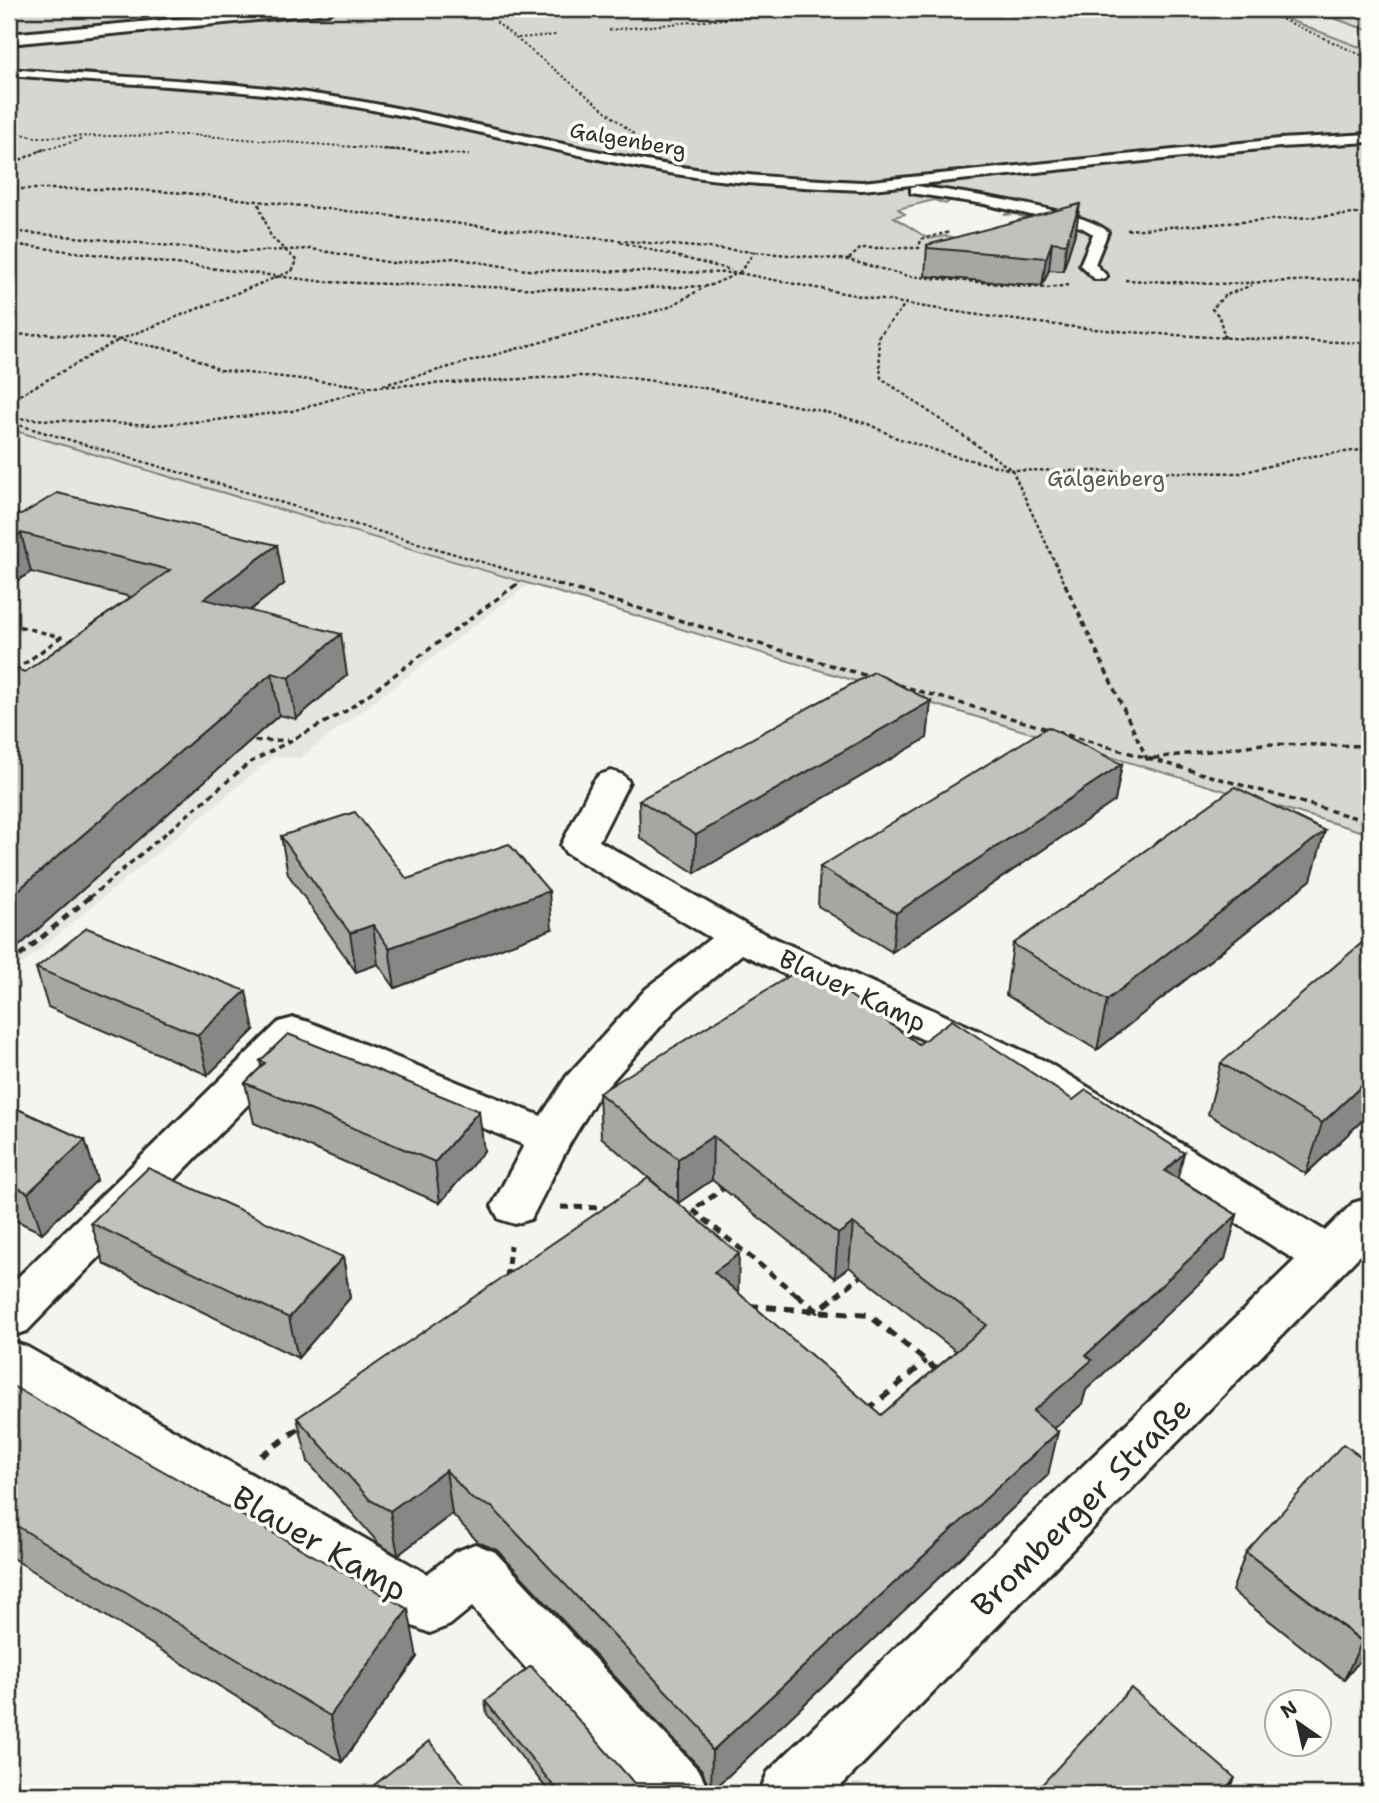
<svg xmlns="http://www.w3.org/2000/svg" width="1379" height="1803" viewBox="0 0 1379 1803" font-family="'Shantell Sans',sans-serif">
  <rect width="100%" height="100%" fill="#f5f4ef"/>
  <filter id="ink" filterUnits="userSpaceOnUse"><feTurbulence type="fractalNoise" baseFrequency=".0143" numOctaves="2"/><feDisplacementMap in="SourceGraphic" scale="14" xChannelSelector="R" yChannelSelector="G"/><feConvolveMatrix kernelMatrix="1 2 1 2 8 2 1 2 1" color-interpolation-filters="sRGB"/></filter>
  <g filter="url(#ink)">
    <path fill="#e6e5e0" d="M1268 9H1370V50Z
      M9 429 528 585 300 758 273 757 9 975Z"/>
    <path fill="#d7d6d2" stroke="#81807e" stroke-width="2" fill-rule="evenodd" d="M9 9H296L9 36Z
      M351 9H583L585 16 655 9H1261L1370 51V834L9 429V41ZM952 199 1009 212 1004 215 1015 214 1038 223 958 238 945 236 929 239 894 217 905 214 898 209 934 200 946 204Z
      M1308 9H1370V31Z"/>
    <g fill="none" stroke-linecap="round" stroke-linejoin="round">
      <defs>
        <path id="service" d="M9 69C113 78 217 79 320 95 432 111 541 142 652 162 721 175 792 179 862 182L1280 139 1370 134V142L1280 147 862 190C792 187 721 183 652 170 541 149 432 118 320 101 217 86 113 84 9 75Z
          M916 186C952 191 1087 210 1108 232L1095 264 1107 276 1105 279H1095L1080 265 1093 234 1081 227 985 204 911 193V187Z"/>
        <path id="minor" d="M284 9H336L329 13 9 44V34Z
          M611 771 623 775 629 782 599 841 752 928 1045 1061 1325 1231 1353 1203 1370 1198V1245L833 1794H759L768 1772 1295 1260 1015 1083 742 954 676 1009 597 1098 570 1143 531 1219 515 1224 499 1219 492 1206 524 1145 300 1051 27 1331 9 1337V1286L279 1022 294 1018 309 1022 541 1116 567 1076 646 989 711 938 566 853 561 845 593 782 599 775Z
          M9 1341 27 1347 427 1574 455 1552 475 1544 495 1552 700 1772 709 1794H637L472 1607 450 1625 430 1633 410 1625 9 1387Z"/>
      </defs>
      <use href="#service" stroke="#2b2b2b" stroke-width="6"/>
      <use href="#minor" stroke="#2b2b2b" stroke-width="6"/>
      <path stroke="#2b2b2b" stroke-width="2" stroke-dasharray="2.5 2.5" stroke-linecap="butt" d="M740 9 751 15
        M1259 9 1370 59
        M496 22 635 135
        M609 30 828 9
        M518 38 556 35
        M9 131 35 137 191 135 408 151
        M40 151 83 139"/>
      <path stroke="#2b2b2b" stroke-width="2.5" stroke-dasharray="3.5 2.5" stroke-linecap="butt" d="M384 149 469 155
        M9 165 44 149
        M9 189H118L186 193 568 236 848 260 908 276 1047 288 1069 285
        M1127 230 1370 213
        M9 231 237 252 311 249 392 263 454 258 526 270 739 273 709 286 586 290 326 282 9 244
        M620 242 731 270
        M849 259 861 248H919L921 239 950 232
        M739 273C853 296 968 316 1084 328 1179 337 1275 340 1370 343
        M739 273 755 251
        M1125 280 1217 284 1370 278
        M907 302 878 337 881 378 1012 470 1066 586
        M9 335 48 334 119 340 179 351 220 370 372 387 577 376 624 377 710 389 822 411 868 424 897 438 950 455 1012 470 1241 473 1305 457 1370 449
        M1225 338 1219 316 1212 309 1224 296 1252 285
        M383 385 667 308 705 287
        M9 401 119 340 292 271 297 261 271 237 258 202
        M9 418 154 425 216 420 292 411 367 389
        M9 422 563 586
        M515 586 520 582"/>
      <path stroke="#2b2b2b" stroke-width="3.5" stroke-dasharray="6 4.5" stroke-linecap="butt" d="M557 584 871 677
        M1065 584 1147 759 1263 744 1370 746
        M9 624 61 637 9 675
        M899 685 1048 729
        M1057 732 1370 822
        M244 741 288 740
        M89 898 249 763 346 711 517 584"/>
      <path stroke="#2b2b2b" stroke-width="5" stroke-dasharray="8 6" stroke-linecap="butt" d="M9 965 91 896
        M727 1186 693 1210 798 1296
        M561 1207 608 1208
        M507 1278 510 1245
        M836 1296 865 1273"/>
      <path stroke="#2b2b2b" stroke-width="6" stroke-dasharray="10 8" stroke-linecap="butt" d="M796 1294 817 1311 839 1294
        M749 1306 869 1315 937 1370
        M868 1410 926 1361
        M261 1456 302 1426"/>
      <use href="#service" fill="#fdfcf7" fill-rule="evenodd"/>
      <use href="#minor" fill="#fdfcf7" fill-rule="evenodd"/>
    </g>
    <path fill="#a7a6a3" stroke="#2b2b2b" stroke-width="2" d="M1076 230 1063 271 1049 270 1042 286 925 276 927 245Z
      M9 513 284 584 249 611 347 675 296 719 279 715 9 955V667L25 672 131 597 31 572Z
      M931 701 927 738 695 873 640 838 639 800Z
      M1122 764 1115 801 892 952 818 906 820 867Z
      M281 836 407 879 552 929 395 988 378 964 356 972 288 874Z
      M1311 880 1097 1050 1006 995 1013 944Z
      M36 968 254 1030 208 1075 48 1007Z
      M919 1044 1178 1178 1237 1215 1225 1259 1086 1390 1082 1404 1054 1429 1048 1475 711 1792 702 1770 497 1550 478 1542 452 1514 398 1555 379 1544 308 1462 297 1418 738 1293 881 1415 956 1351 849 1267 835 1278 712 1180 678 1203 601 1137 599 1093Z
      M260 1061 484 1151 440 1203 254 1123 245 1083 261 1067Z
      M1221 1063 1370 1113 1306 1174 1208 1114Z
      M9 1105 85 1140 97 1180 42 1233 9 1217Z
      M91 1223 343 1257 350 1298 298 1358 104 1264Z
      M9 1384 417 1657 342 1762 9 1556Z
      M1246 1552 1370 1648 1344 1680 1232 1591Z
      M485 1701 634 1783 706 1784V1794H551L487 1714Z"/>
    <path fill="#888785" stroke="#2b2b2b" stroke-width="2" d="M1080 204 1076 230 1063 271 1066 244Z
      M1052 242 1049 270 1042 286 1046 258Z
      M21 533 31 572 9 586V540Z
      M277 545 284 584 212 639 204 599Z
      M341 634 347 675 296 719 289 678Z
      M272 673 279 715 9 955V898Z
      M931 701 927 738 695 873 696 835Z
      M1122 764 1115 801 892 952 896 913Z
      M1325 831 1311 880 1097 1050 1107 1000Z
      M549 891 552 929 395 988 389 948Z
      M373 925 378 964 356 972 350 933Z
      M246 991 254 1030 208 1075 198 1035Z
      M1370 1078V1113L1306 1174 1322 1123Z
      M479 1111 484 1151 440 1203 435 1162Z
      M713 1136 712 1180 678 1203V1159Z
      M85 1140 97 1180 42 1233 28 1193Z
      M1184 1153 1173 1197 1165 1171Z
      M1237 1215 1225 1259 1086 1390 1082 1404 1024 1455 1033 1411 1086 1355Z
      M853 1223 849 1267 835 1278 838 1234Z
      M739 1254 738 1298 714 1272Z
      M343 1257 350 1298 298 1358 289 1318Z
      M1058 1432 1048 1475 711 1792 712 1751Z
      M446 1470 452 1514 398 1555 390 1511Z
      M408 1609 417 1657 342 1762 330 1716Z
      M1370 1631V1648L1344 1680 1362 1641Z
      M1235 1778 1228 1794H1221Z
      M706 1784V1794H695Z"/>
    <path fill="#c2c1be" stroke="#2b2b2b" stroke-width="2" d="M1080 204 1066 244 1052 242 1046 258 928 248 927 245Z
      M57 493 277 545 204 599 341 634 289 678 272 673 9 898V667L25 672 170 570 21 533 9 540V513L21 515Z
      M874 672 931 701 696 835 639 800Z
      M1048 727 1122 764 896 913 820 867Z
      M1235 787 1325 831 1107 1000 1013 944Z
      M355 812 407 879 509 844 549 891 389 948 373 925 350 933 281 836Z
      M87 928 246 991 198 1035 36 968Z
      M1370 936V1078L1322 1123 1221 1063Z
      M807 965 919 1044 952 1020 1073 1100 1086 1090 1184 1153 1165 1171 1237 1215 1086 1355 1092 1360 1033 1411 1058 1432 712 1751 702 1729 492 1507 472 1499 446 1470 390 1511 370 1500 297 1418 648 1178 739 1254 714 1272 881 1415 987 1325 853 1223 838 1234 713 1136 678 1159 599 1093Z
      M288 1034 479 1111 435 1162 245 1083 265 1063 260 1061Z
      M9 1105 85 1140 28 1193 9 1183Z
      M148 1168 343 1257 289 1318 91 1223Z
      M9 1384 408 1609 330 1716 9 1521Z
      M1343 1444 1370 1463V1631L1362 1641 1246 1552Z
      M531 1666 634 1783 706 1784 695 1794H560L485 1701Z
      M1131 1688 1235 1778 1221 1794H1038L1035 1792Z
      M429 1741 472 1794H363Z"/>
  </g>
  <g text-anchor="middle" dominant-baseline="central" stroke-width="7" stroke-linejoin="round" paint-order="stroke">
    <g font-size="21" fill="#2b2b2b" stroke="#fdfcf7">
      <text transform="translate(628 140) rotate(10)">Galgenberg</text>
    </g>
    <g font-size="21" fill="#565655" stroke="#fdfcf7">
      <text x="1106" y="479">Galgenberg</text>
    </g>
    <g font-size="26" fill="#2b2b2b" stroke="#fdfcf7">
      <text transform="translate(853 990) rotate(25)">Blauer Kamp</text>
    </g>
    <g font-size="32" fill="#2b2b2b" stroke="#fdfcf7">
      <text transform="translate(1081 1506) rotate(-45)">Bromberger Straße</text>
      <text transform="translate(320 1543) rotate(30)">Blauer Kamp</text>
    </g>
  </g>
  <rect width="1379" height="1803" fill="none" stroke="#fdfcf7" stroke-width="35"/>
  <rect x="18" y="18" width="1344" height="1768" fill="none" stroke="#2b2b2b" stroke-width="2.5" filter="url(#ink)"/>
  <g transform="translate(1298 1723) rotate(326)"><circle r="33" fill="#fdfcf7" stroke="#a9a8a5" stroke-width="2"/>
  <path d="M0-5L12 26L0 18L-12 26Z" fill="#2b2b2b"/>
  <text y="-10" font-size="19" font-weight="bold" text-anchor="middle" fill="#2b2b2b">N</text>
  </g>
</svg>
